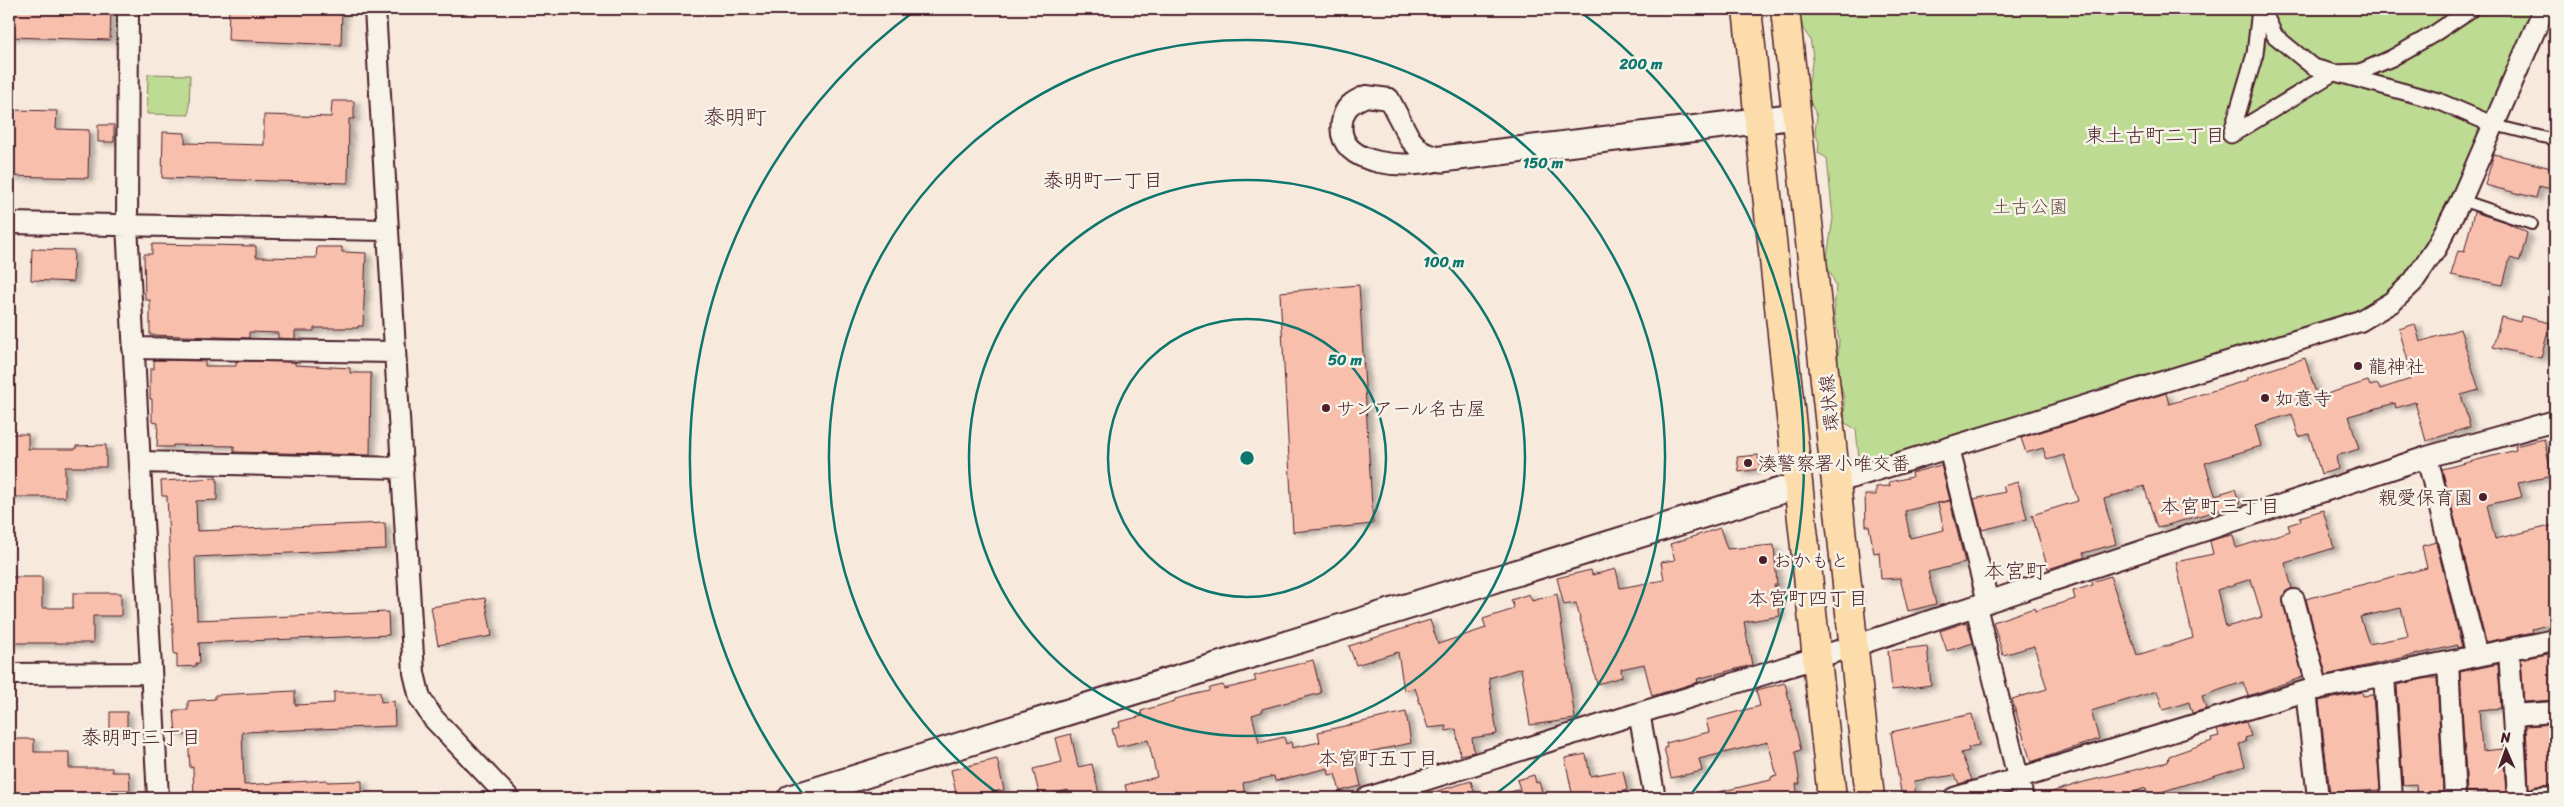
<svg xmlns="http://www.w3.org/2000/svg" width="2564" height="807" viewBox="0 0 2564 807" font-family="Sriracha,'Klee One',sans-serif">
  <defs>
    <filter id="shadow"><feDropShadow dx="5.5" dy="3" stdDeviation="2.5" flood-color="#0004"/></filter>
  </defs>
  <rect width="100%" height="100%" fill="#f7e9dc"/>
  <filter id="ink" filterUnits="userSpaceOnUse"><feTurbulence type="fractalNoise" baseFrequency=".02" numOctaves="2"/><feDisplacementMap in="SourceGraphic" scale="10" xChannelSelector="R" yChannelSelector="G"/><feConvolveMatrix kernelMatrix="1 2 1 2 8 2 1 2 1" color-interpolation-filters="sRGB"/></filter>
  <g filter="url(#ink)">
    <path fill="#bedb93" stroke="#847d5f" d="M1799 9H2534L2457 183 2429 239 2405 275 2387 293 2358 316 2337 321 2333 318 2303 328 2300 334 2202 359 1874 461 1859 459 1856 429 1845 423 1844 398 1837 370 1839 340 1834 315 1836 285 1826 264 1833 218 1827 158 1818 153 1819 143 1815 132 1817 116 1807 95 1813 56 1810 39 1803 29Z
      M148 74 190 75 189 115 147 114Z"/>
    <path fill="#f8c0ac" stroke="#4a1f2b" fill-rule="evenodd" filter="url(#shadow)" d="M9 9H111L110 40 9 37Z
      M229 9H342L341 45 228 40Z
      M332 101H354V119H349L348 183 162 178 163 132 185 133V143L264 145V115L331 117Z
      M14 110 57 111 56 129 89 130 88 178 9 176V143H13Z
      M98 125H114V142H98Z
      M2494 154 2555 169V190L2539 186 2536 198 2485 185Z
      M2474 212 2508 223 2527 233 2520 261 2510 258 2503 285 2451 275 2458 251 2464 252Z
      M152 244 256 246V257L316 258 317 247H342V252L366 253 363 326H358V328H314V331H295V339L278 338V333L249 332V338L150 335V300H145L144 254H152Z
      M32 249 74 250 73 282 31 280Z
      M1359 285 1373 524 1293 532 1280 292Z
      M2521 316 2550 323 2541 358 2493 347 2501 317 2520 322Z
      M2415 324 2420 342 2460 329 2479 390 2461 395 2470 427 2426 441 2415 402 2396 408 2395 403 2349 416 2359 449 2336 456 2338 469 2321 474 2309 434 2299 437 2292 414 2255 425 2261 446 2205 463 2215 495 2235 489 2240 504 2157 528 2144 486 2104 499 2116 544 2083 553 2085 557 2048 569 2032 515 2078 501 2064 455 2047 460 2043 448 2026 453 2021 438 2166 393 2169 404 2248 380V377L2305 358 2317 397 2368 381 2370 386 2378 384 2380 389 2411 379 2405 362 2408 361 2399 329Z
      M154 360 205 361V366H236V361L295 362V365L350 368V373H371L370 455 234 452V446L173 445V447H157L158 423 152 422V399H150V369H154Z
      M9 434H28V449H76V446L106 445V467H65V497H9Z
      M2544 439 2552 476 2518 483 2522 497 2487 505 2495 539 2555 525V623L2532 629 2533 632 2486 642 2442 469 2516 450 2515 446Z
      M1758 455 1760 469 1739 472 1737 457Z
      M1941 465 1950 500 1905 511 1910 538 1944 530 1938 503 1950 501 1965 563 1928 572 1936 604 1908 611 1900 578 1881 579 1879 552 1874 553 1869 526H1866L1865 495H1876V487L1890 486 1889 482 1912 477 1911 473Z
      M217 478V500L196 501 197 531 385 523 386 549 195 557 197 620 388 612 389 635 199 643 200 663H196V666L177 667V654H174L167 496H162L161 481Z
      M2018 482 2027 519 1982 530 1974 499 2005 492 2003 486Z
      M2323 510 2334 548 2285 563 2292 588 2285 592 2283 603 2303 677 2248 696 2243 682 2202 696 2206 709 2192 713 2189 702 2163 710 2157 691 2091 711 2099 739 2031 762 2012 699 2047 689 2034 646 2003 655 1993 622 2034 608 2035 611 2075 599 2073 591 2093 585 2092 582 2110 576 2137 655 2177 643 2193 638 2176 562 2213 554 2210 541 2222 537 2233 535 2236 548 2290 531 2288 525 2301 521 2300 517ZM2251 579 2262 617 2226 627 2217 590Z
      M1720 528 1727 549 1774 545 1777 585H1774L1780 616 1744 622 1752 665 1697 679 1698 682 1652 696 1644 664 1621 669 1622 677 1597 684 1576 603 1564 605 1557 578 1591 570 1592 575 1616 569 1620 588 1664 580 1661 562 1675 560 1670 544Z
      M2436 542 2462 647 2458 648V645L2326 675 2306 599 2427 568 2422 546ZM2401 608 2408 636 2369 644 2360 617Z
      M9 577H42V608H73V593H121V616H93V643H9Z
      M1529 594 1532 601 1557 594 1575 719 1530 725 1521 668 1489 678 1497 734 1472 738 1474 752 1460 755 1456 729 1446 731V726L1428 728 1415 688 1404 691 1398 652 1356 665 1349 646 1430 620 1438 644 1486 628 1483 619 1511 610 1514 607 1511 600Z
      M485 598 492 636 438 645 431 607Z
      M1967 622 1973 643 1947 651 1940 631Z
      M1927 646 1931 685 1892 690 1888 651Z
      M2548 654V658H2555V700L2524 702 2521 659Z
      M1313 660 1321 693 1262 709V712L1252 715 1259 743 1284 737 1286 744 1291 742 1292 748 1320 742 1318 732 1406 712 1411 743 1354 755 1361 786 1340 791 1335 774 1329 775 1328 768 1275 781 1274 776 1243 783 1245 798H1128L1125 785 1157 777 1148 740 1117 747 1112 729 1120 727 1119 722 1142 716 1141 711 1175 701V699L1210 691V688L1223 685 1224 689 1256 681 1254 676Z
      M2498 664 2501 708 2479 710 2482 751 2503 749 2506 793 2487 796V791L2467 792 2460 672Z
      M2428 678H2437L2443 793 2417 794 2416 784 2403 785 2397 685Z
      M1785 683 1801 750 1795 752 1800 784H1796L1798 798H1720L1719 792 1771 780V777L1777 776 1768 742 1699 759 1702 771 1671 778 1664 748 1667 747 1666 743 1709 732 1706 720 1760 706 1756 690Z
      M295 691V705L334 703V692H380L381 702 394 701 395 726 242 732 244 785 327 780V782L362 781V798H194L193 767 190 768 188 735H176L174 710H188V701L215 699V695Z
      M2362 692 2363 696 2373 695 2380 790 2330 793 2319 701Z
      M110 712H127V734H110Z
      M1972 714 1979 745 1968 747 1969 751 1961 753 1972 780 1959 784 1955 775 1914 781 1916 798H1902L1891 732Z
      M2246 722 2251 736 2245 738 2246 742 2239 744 2245 766 2148 796 2146 788 2113 798H2043L2042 795 2084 782 2168 762 2169 756 2212 741 2211 738 2219 736 2217 730Z
      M2555 724V785L2536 786 2529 789 2526 726Z
      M1071 734 1078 767 1092 764 1100 798H1069L1068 790 1040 797 1033 769 1062 762 1056 738Z
      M9 739H34V752H69V768H112V772H129L130 790H112V798H9Z
      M1586 754 1590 776 1623 770 1627 790 1612 795V798H1573L1565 758Z
      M997 759 1004 790 957 798 951 770Z
      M1534 775 1536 783 1539 782 1544 798H1499V796L1520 789 1517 780Z
      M1471 781 1476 798H1428L1427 794Z"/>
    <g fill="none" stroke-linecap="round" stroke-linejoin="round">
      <defs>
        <path id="service" d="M2494 125 2555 140
          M2461 200 2532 224"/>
        <path id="pedestrian" d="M2260 9 2255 54 2231 135 2333 73 2360 72 2392 58 2432 35 2471 9
          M2262 9 2275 36 2313 67 2438 101 2494 125"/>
        <path id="minor" d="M128 9 127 225 158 798
          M375 9 414 673 420 698 433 718 509 798
          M1366 96 1389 99 1410 139 1422 152 1442 159C1414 170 1334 168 1342 122 1344 107 1352 102 1366 96Z
          M9 223 387 230
          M133 348 395 352
          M1949 448 1988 602
          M2427 457 2477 656
          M140 462 403 468
          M1838 482 2360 321 2392 302 2413 282 2436 248 2461 200 2544 9
          M2294 600 2318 689
          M1976 606 2023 798
          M2509 650 2518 798
          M2448 662 2455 798
          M9 674 151 673
          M2384 675 2392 798
          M2306 691 2318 798
          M1639 713 1655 798
          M2513 715 2555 712
          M1367 798 1854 646 2427 457 2555 421
          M1954 798 2306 691 2555 640
          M2537 798 2555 797"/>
        <path id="tertiary" d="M1442 159 1797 116
          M791 798 1799 485"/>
        <path id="primary" d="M1747 9 1832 798
          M1785 9 1870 798"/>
      </defs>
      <use href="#service" stroke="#4a1f2b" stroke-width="14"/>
      <use href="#pedestrian" stroke="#4a1f2b" stroke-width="19"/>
      <use href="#minor" stroke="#4a1f2b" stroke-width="24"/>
      <use href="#tertiary" stroke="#4a1f2b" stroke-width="29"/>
      <use href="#primary" stroke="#4a1f2b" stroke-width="31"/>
      <use href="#service" stroke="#f7f3e8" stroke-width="10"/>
      <use href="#pedestrian" stroke="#f7f3e8" stroke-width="15"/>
      <use href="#minor" stroke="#f7f3e8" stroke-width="20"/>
      <use href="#tertiary" stroke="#f7f3e8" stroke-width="25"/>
      <use href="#primary" stroke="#fddcac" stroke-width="28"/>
    </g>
  </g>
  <g fill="none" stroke="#0f766e" stroke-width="2.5">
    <circle cx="1247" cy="458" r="139"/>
    <circle cx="1247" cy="458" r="278"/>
    <path d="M1001 796A418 418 0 1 1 1493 796"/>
    <path d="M805 797A557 557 0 0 1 916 10M1578 10A557 557 0 0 1 1689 797"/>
  </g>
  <g fill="#4a1f2b" stroke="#f7f3e8" stroke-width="2">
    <circle cx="2358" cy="366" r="5"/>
    <circle cx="2265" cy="398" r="5"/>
    <circle cx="1326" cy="408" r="5"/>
    <circle cx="1748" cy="463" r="5"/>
    <circle cx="2483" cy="497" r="5"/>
    <circle cx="1763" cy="560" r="5"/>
  </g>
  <g text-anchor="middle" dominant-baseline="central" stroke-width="5" stroke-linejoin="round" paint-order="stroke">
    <g font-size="19" fill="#674e45" stroke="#f7f3e8">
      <text x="2030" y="206">土古公園</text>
    </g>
    <g font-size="19" fill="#4a1f2b" stroke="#f7f3e8" text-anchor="start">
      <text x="2368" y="366">龍神社</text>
      <text x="2275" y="398">如意寺</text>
      <text x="1336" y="408">サンアール名古屋</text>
      <text x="1758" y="463">湊警察署小唯交番</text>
      <text x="2473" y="497" text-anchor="end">親愛保育園</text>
      <text x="1773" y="560">おかもと</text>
    </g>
    <g font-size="19" fill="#4a1f2b" stroke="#f7f3e8">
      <text transform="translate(1829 403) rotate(-96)">環状線</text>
    </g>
    <g font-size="20" fill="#4a1f2b" stroke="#f7f3e8">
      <text x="2155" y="135">東土古町二丁目</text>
      <text x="1103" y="180">泰明町一丁目</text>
      <text x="2220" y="506">本宮町三丁目</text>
      <text x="1808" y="598">本宮町四丁目</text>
      <text x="141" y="737">泰明町三丁目</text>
      <text x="1378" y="758">本宮町五丁目</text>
    </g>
    <g font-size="21" fill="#4a1f2b" stroke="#f7f3e8">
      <text x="735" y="117">泰明町</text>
      <text x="2015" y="571">本宮町</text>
    </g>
  </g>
  <circle cx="1247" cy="458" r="8" fill="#0f766e" stroke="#f7f3e8" stroke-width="2.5"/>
  <g font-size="15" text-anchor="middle" font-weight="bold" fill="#0f766e" stroke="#f7f3e8" stroke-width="5" stroke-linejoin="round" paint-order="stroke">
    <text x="1641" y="69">200 m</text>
    <text x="1543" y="168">150 m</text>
    <text x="1444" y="267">100 m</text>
    <text x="1345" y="365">50 m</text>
  </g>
  <rect width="2564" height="807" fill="none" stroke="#f7f3e8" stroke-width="30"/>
  <rect x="15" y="15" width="2534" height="777" fill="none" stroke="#4a1f2b" stroke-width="2" filter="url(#ink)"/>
  <g transform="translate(2506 750) rotate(358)" stroke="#f7f3e8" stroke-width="4" paint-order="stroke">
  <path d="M0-4L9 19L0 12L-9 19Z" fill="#4a1f2b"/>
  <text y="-8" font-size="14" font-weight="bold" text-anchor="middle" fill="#4a1f2b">N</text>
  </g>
</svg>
